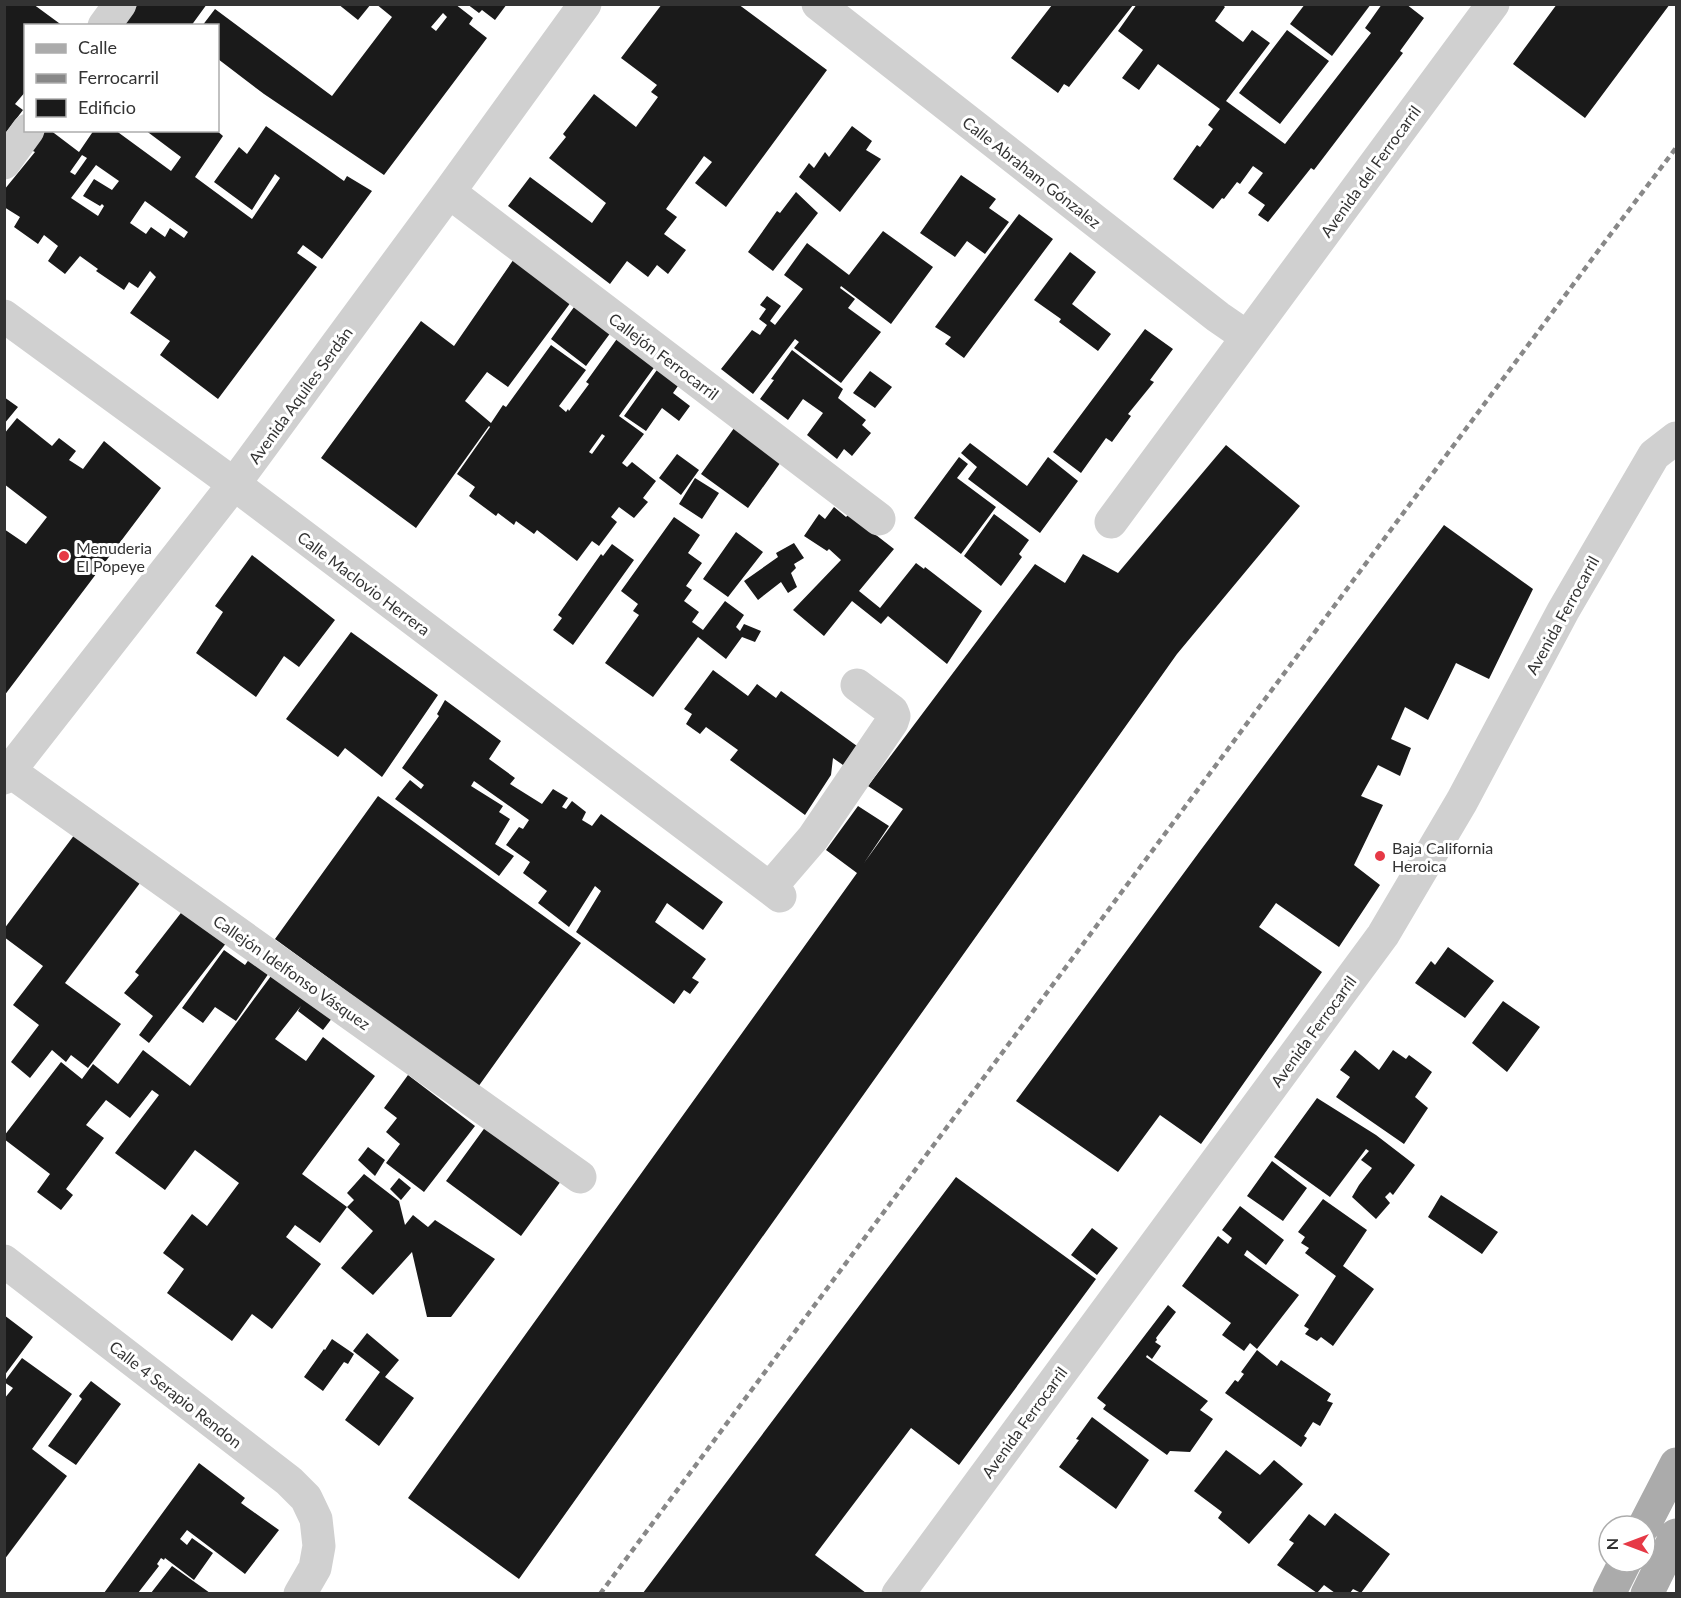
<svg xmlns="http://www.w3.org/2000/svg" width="1681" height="1598" viewBox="0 0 1681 1598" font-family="Lato,sans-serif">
  <rect width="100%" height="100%" fill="#fff"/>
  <path fill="#1a1a1a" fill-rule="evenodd" d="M4 4H33L63 26H26V91L15 104 23 110 4 135V49L6 46 4 45Z
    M138 4H207L191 26H122Z
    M338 4H371L358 20Z
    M376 4H455L473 18 469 24 487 38 384 175 264 94 218 59V26H202L215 9 332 96 392 17ZM443 13 447 17 436 31 431 27Z
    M467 4H507L495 20 482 10 479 13Z
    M662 4H738L827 70 726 207 695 183 712 162 704 156 666 209 677 217 664 234 686 250 668 274 657 265 648 277 627 261 610 284 508 206 530 177 592 223 606 203 549 158 566 137 563 134 594 94 636 127 658 97 651 92 657 85 621 58Z
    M1137 4H1222L1225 7 1215 21 1243 42 1252 30 1270 43 1226 101 1285 144 1371 33 1365 28 1382 4H1406L1424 18 1400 51 1403 53 1314 170 1311 168 1268 222 1258 215 1265 205 1248 193 1263 173 1253 166 1240 184 1237 182 1224 199 1222 198 1213 209 1173 179 1197 145 1200 147 1213 129 1208 125 1220 109 1158 64 1139 90 1122 78 1143 50 1118 31Z
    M1305 4H1371L1332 56 1290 24Z
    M1557 4H1670L1585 118 1513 64Z
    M1052 5H1133L1069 87 1064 84 1058 93 1011 58Z
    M1287 30 1329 61 1280 124 1239 93Z
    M266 126 344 181 347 176 372 191 322 259 303 245 297 253 317 267 218 399 160 355 170 341 130 313 156 277 150 271 138 288 129 282 124 290 96 271 98 269 80 256 65 274 48 261 58 246 44 235 38 244 14 227 20 217 4 207V190L35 152 31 150 46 130H50L79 152 94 130H115L171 171 181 157 145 130H216L223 136 195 177 252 219 280 178 275 174 252 210 214 182 239 147 247 154ZM82 155 87 158 75 175 70 172ZM96 165 119 181 112 190 94 179 83 196 100 206 102 204 104 206 98 216 71 198ZM145 201 188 232 184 238 170 228 165 237 151 227 146 234 130 223Z
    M852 126 872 141 866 150 881 159 840 212 799 177 809 163 814 168 825 152 829 157Z
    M961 175 996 199 989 208 1009 222 985 254 967 241 955 257 920 233Z
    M796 192 818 213 773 271 748 252 777 211 780 213Z
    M1019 214 1053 239 964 358 945 344 951 337 935 327Z
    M883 231 933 267 891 324 841 286 840 288 855 299 848 308 881 332 841 383 794 348 799 342 795 339 753 394 721 369 752 330 760 335 767 325 759 319 766 309 760 305 767 296 781 306 770 321 775 325 803 289 784 275 807 243 849 275Z
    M1070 252 1096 272 1072 304 1111 334 1098 351 1059 322 1061 319 1034 300Z
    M516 256 574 298 508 387 487 372 465 401 491 423 503 405 506 407 551 345 586 370 559 406 566 412 568 409 569 411 589 384 586 382 624 329 661 358 619 416 644 434 622 463 627 467 632 462 656 481 643 498 648 502 634 518 619 507 611 517 617 522 599 546 592 541 577 561 537 530 534 534 516 521 514 525 498 513 496 516 469 496 475 487 457 474 490 427 489 426 416 528 321 458 421 321 454 346ZM602 434 605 436 592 454 589 452Z
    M582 296 617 324 586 366 551 339Z
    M1145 329 1173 349 1150 380 1154 382 1128 414 1131 416 1112 442 1106 438 1081 473 1053 452Z
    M792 350 843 389 838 398 866 420 862 425 871 433 852 456 844 449 837 459 807 435 823 413 803 399 788 420 760 399 774 380 771 379Z
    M664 360 685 376 673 393 690 406 679 421 662 408 646 431 624 416Z
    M870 371 892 387 875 408 853 393Z
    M4 397 18 407 4 424Z
    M17 418 52 446 59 438 76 451 69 460 83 469 104 441 161 488 4 696V529L26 544 47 517 4 484V434Z
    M737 424 783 459 748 508 701 474Z
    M970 443 1027 486 1048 457 1078 481 1040 533 968 479 977 467 961 453Z
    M1226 445 1300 506 1177 654 519 1579 408 1498 857 873 826 850 858 806 889 826 864 863 903 809 868 786 1035 564 1065 583 1083 554 1118 573Z
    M677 454 699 470 681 495 659 478Z
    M959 457 968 464 957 478 996 507 961 554 914 518Z
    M695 478 719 493 702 519 679 504Z
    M834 507 846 517 849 514 894 549 859 591 880 608 916 563 924 569 925 567 982 611 947 664 888 616 881 624 852 601 824 636 793 610 841 560 829 549 827 551 804 536 819 514 825 519Z
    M994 514 1029 540 1019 554 1022 557 1001 586 964 556Z
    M674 517 700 535 688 553 702 563 686 586 692 590 684 601 699 612 692 622 703 630 725 601 744 615 736 627 740 631 744 624 761 631 755 642 742 637 726 659 698 637 653 697 605 663 639 615 633 611 638 604 621 591Z
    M1444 525 1533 589 1489 679 1456 663 1428 720 1405 707 1391 739 1411 748 1400 776 1378 765 1361 796 1383 805 1354 865 1380 885 1339 947 1276 903 1259 927 1322 972 1201 1144 1160 1115 1118 1172 1016 1101 1200 851Z
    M736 532 763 552 728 597 703 579Z
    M794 543 804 558 794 564 796 568 791 573 797 587 788 593 781 582 758 600 744 581 778 557 776 553Z
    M612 544 634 560 573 645 553 630 562 618 558 615 601 554 603 556Z
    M252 555 335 620 299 667 284 656 256 697 196 653 223 612 215 606Z
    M351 632 438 695 382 777 345 748 338 757 286 719Z
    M713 670 748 696 757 684 776 698 781 691 868 754 853 772 833 758 831 775 805 815 730 760 738 750 706 727 700 734 686 724 692 714 684 709Z
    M445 700 501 741 489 759 515 778 510 784 542 804 553 789 568 798 562 807 566 809 572 801 586 812 582 820 592 826 601 814 723 902 703 930 667 903 655 922 706 959 692 978 699 982 690 994 684 990 674 1004 576 932 601 891 595 886 569 927 538 903 547 891 523 873 530 862 506 845 519 827 523 829 529 820 474 781 471 786 503 806 499 812 510 819 495 844 514 856 499 876 395 799 410 780 421 789 424 785 402 768 439 716 437 714Z
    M378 796 581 943 478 1087 275 939Z
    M78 830 143 879 65 983 121 1024 88 1068 71 1055 66 1062 52 1050 30 1078 11 1062 39 1025 13 1005 43 966 4 937V929Z
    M184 909 227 942 149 1043 139 1035 153 1016 124 993 139 975 135 972Z
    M1448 947 1494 981 1465 1018 1415 983 1431 961 1435 965Z
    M224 950 245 965 252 955 271 970 236 1021 215 1007 203 1023 182 1008Z
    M271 976 336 1013 323 1030 298 1011 301 1006 275 1039 306 1061 323 1037 375 1076 302 1174 347 1207 320 1243 295 1225 286 1237 321 1264 272 1329 252 1314 232 1341 167 1293 184 1269 163 1253 192 1214 207 1226 239 1183 195 1150 165 1190 115 1153 159 1095 152 1090 130 1118 106 1100 86 1125 104 1138 66 1189 73 1195 61 1210 37 1192 50 1174 4 1139V1136L61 1062 82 1079 93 1064 118 1084 143 1050 190 1086Z
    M1503 1001 1540 1027 1507 1072 1472 1043Z
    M1355 1050 1379 1070 1393 1050 1406 1059 1409 1055 1432 1072 1415 1097 1428 1108 1404 1144 1336 1097 1350 1077 1340 1070Z
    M408 1075 475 1126 424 1192 386 1163 400 1144 386 1132 397 1118 384 1108Z
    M1317 1098 1376 1135 1415 1165 1393 1195 1390 1192 1385 1197 1390 1203 1376 1219 1352 1197 1359 1185 1372 1168 1361 1160 1369 1151 1366 1149 1330 1197 1274 1157Z
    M486 1126 561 1181 521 1236 446 1181Z
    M368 1147 385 1160 375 1176 358 1160Z
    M1272 1161 1307 1188 1283 1221 1247 1196Z
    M364 1174 399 1201 405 1225 413 1215 428 1227 435 1220 495 1259 451 1317H427L412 1252 373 1295 341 1268 373 1231 347 1207 354 1200 347 1193Z
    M956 1177 1096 1279 959 1465 911 1428 815 1555 866 1593H643Z
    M399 1178 411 1188 401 1200 390 1189Z
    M1441 1195 1498 1232 1482 1254 1428 1217Z
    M1323 1199 1367 1230 1343 1266 1374 1289 1333 1346 1321 1337 1317 1341 1305 1334 1309 1329 1304 1326 1336 1276 1305 1253 1309 1248 1301 1243 1305 1237 1298 1232Z
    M1240 1206 1284 1240 1266 1265 1247 1250 1244 1255 1299 1295 1257 1349 1250 1343 1244 1351 1222 1335 1231 1323 1182 1286 1218 1236 1228 1244 1232 1238 1222 1230Z
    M1092 1228 1118 1248 1097 1275 1071 1255Z
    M1168 1305 1176 1312 1156 1338 1157 1340 1155 1342 1161 1346 1152 1359 1147 1355 1146 1357 1208 1401 1200 1410 1213 1419 1190 1452 1170 1451 1167 1455 1103 1409 1106 1405 1097 1398Z
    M4 1315 33 1337 4 1376Z
    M367 1333 399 1360 385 1377 414 1398 379 1446 345 1420 380 1372 353 1351Z
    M332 1339 354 1354 348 1364 344 1362 323 1391 304 1377 324 1349 325 1350Z
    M1257 1350 1277 1366 1281 1360 1331 1394 1327 1401 1333 1403 1320 1426 1313 1422 1304 1436 1307 1438 1301 1447 1225 1393 1235 1380 1238 1382 1244 1374 1241 1372Z
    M22 1358 72 1394 32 1449 67 1476 4 1560V1399L13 1388 4 1382Z
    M91 1381 121 1404 76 1465 48 1446 82 1399 79 1396Z
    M1092 1417 1149 1460 1116 1509 1059 1467 1079 1440 1076 1439Z
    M1226 1450 1260 1475 1274 1460 1303 1484 1249 1544 1218 1518 1222 1512 1194 1491Z
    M199 1463 245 1498 241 1503 279 1530 245 1574 187 1530 180 1539 187 1545 192 1538 213 1553 194 1580 165 1558 164 1560 161 1558 157 1564 159 1566 138 1593H104Z
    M1335 1513 1390 1554 1361 1593 1353 1589 1350 1593H1335L1324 1585 1317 1593 1277 1565 1294 1543 1289 1540 1309 1514 1325 1526Z
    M172 1566 210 1593H151Z"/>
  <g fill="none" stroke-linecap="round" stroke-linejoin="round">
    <path stroke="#d0d0d0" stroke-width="33" d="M818 4 1218 317 1247 337
      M104 26 120 4
      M4 163 28 130
      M449 192 879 519
      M4 316 234 484 780 896
      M1111 522 1493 4
      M4 767 580 1177
      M4 778 234 484 449 192 585 4
      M770 888 813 838 892 722 894 716 892 711 857 685
      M4 1261 289 1481 306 1498 316 1519 319 1546 315 1568 300 1594
      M898 1594 1383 935 1462 801 1563 611 1654 455 1676 438"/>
    <path stroke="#ababab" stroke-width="33" d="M1644 1526 1676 1464
      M1609 1594 1625 1562
      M1647 1594 1676 1535"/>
    <path stroke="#888" stroke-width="4.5" stroke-dasharray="6 4.5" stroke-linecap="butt" d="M600 1594 1604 243 1676 148"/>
  </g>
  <g fill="#e63946" stroke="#fff" stroke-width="2">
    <circle cx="64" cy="556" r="6"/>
    <circle cx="1380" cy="856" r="6"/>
  </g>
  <g text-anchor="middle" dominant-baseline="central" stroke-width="6" stroke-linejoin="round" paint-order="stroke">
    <g font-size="16" fill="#333" stroke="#fff">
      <text transform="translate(1370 171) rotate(-54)">Avenida del Ferrocarril</text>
      <text transform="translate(1032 172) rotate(38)">Calle Abraham Gónzalez</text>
      <text transform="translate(664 356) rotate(37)">Callejón Ferrocarril</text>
      <text transform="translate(300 395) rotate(-54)">Avenida Aquiles Serdán</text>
      <text transform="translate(364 583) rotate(37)">Calle Maclovio Herrera</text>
      <text transform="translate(1562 615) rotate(-61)">Avenida Ferrocarril</text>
      <text transform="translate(292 972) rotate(35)">Callejón Idelfonso Vásquez</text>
      <text transform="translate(1313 1031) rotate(-54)">Avenida Ferrocarril</text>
      <text transform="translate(176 1394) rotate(38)">Calle 4 Serapio Rendon</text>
      <text transform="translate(1024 1422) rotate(-54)">Avenida Ferrocarril</text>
    </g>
    <g font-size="16" fill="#333" stroke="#fff" text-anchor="start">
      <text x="76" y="547">Menuderia<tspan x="76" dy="18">El Popeye</tspan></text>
      <text x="1392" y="847">Baja California<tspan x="1392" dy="18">Heroica</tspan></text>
    </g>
  </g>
  <rect width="1681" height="1598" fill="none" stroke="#333333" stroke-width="12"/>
  <rect x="24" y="24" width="195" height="108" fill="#ffffff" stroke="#adadad" stroke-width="1.5"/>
  <rect x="36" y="44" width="30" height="9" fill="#ababab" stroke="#adadad" stroke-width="1.5"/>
  <text x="78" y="54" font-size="18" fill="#333333">Calle</text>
  <rect x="36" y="74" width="30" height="9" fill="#888888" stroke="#adadad" stroke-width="1.5"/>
  <text x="78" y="84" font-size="18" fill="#333333">Ferrocarril</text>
  <rect x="36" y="99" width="30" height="18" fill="#1a1a1a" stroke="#adadad" stroke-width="1.5"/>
  <text x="78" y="114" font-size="18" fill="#333333">Edificio</text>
  <g transform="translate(1627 1544) rotate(270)"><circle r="28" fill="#ffffff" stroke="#adadad" stroke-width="1.5"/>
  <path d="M0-4.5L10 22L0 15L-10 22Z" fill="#e63946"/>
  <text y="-9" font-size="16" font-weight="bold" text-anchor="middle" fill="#333333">N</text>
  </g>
</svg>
